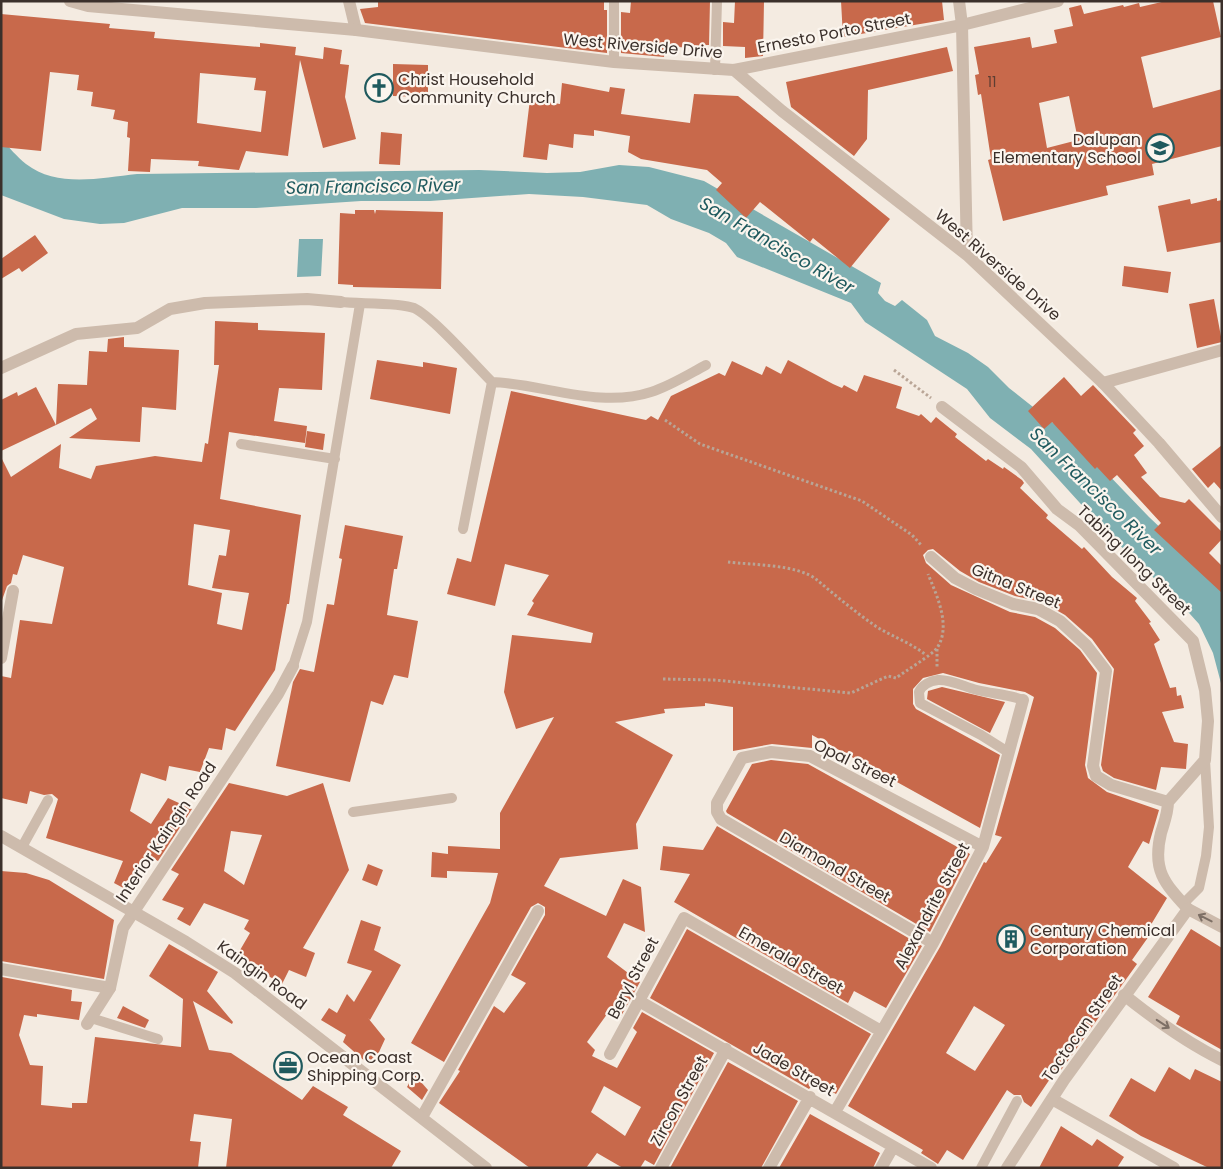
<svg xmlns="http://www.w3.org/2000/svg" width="1223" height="1169" viewBox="0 0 1223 1169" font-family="Poppins,sans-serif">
  <rect width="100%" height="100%" fill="#f4ebe1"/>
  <path fill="#7fb0b2" d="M1 139C9 147 17 157 26 164 57 188 100 178 137 174L479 170 547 173 580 172 619 165 649 167 704 181 881 283 878 293 885 301 895 306 902 300 927 320 935 336 968 353 988 367 1009 388 1076 441 1149 517 1222 586V687L1213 653 1199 624 1181 604 1108 534 1031 449 990 418 967 389 865 322 851 303 737 257 726 243 709 233 671 219 647 205 583 197 529 194 430 201H361L256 208H182L124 223 100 224 64 219 1 195Z
    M299 239H323L321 276 297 277Z"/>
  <path fill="#c8694b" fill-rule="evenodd" d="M378 1H604V10H607V53L365 23 360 9 378 7Z
    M631 1H710L709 45H704V49L665 46 664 57 621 53V12L630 13Z
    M735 1H764L763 56 745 58V47L723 46V22L734 23Z
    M841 1H942L944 20 843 37Z
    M1166 1H1213L1221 37 1141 57 1153 108 1222 89V146L1152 164 1154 175 1106 186 1108 195 1003 221 988 160 991 159 981 94 978 95 975 75 979 74 974 47 1030 37 1032 48 1057 43 1054 30 1073 26 1069 8 1081 5 1084 14 1123 5 1124 7 1139 3 1140 7ZM1069 96 1078 140 1047 148 1039 103Z
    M1 14 110 24 109 28 155 32 154 38 260 47V43L296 47 295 55 323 59 324 47 342 50 340 64 349 65 345 97 356 139 323 148 300 60 288 156 246 151 239 170 198 166 199 161 151 159 150 172 128 171 130 138 127 137 128 122 113 119 115 110 91 106 93 92 77 90 79 75 50 72 41 151 1 147ZM200 73 256 78 254 90 266 91 261 132 197 123Z
    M947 47 953 71 868 90 867 139 854 156 791 107 786 82Z
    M393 64 428 65V97L393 96Z
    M562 83 609 92 610 87 625 89 621 114 690 123 694 94 738 96 890 219 850 268 813 238 810 242 760 202 746 218 716 190 722 183 707 170 641 159 628 152 630 136 594 130V136L574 134 573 148 549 144 547 160 523 157 530 99 560 104Z
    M381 132 402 134 400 165 379 164Z
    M1217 198V201L1222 200V242L1167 252 1158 206 1190 199 1191 204Z
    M355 210H374L375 214 376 210 443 212 441 289 353 287V285L338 284 340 213 355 214Z
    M35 235 48 253 22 272 19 268 1 279V259Z
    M1124 266 1171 272 1168 293 1122 286Z
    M1214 299 1222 342 1197 348 1189 304Z
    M215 321 258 323V330L325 333 322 390 279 388 274 421 307 426 305 443 229 432 220 499 301 515 289 604H287L275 670 235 731 226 728 222 750 209 748 200 772 169 766 166 781 141 773 130 811 151 824 168 798 192 809 158 861 149 856 129 891 114 883 123 861 46 838 58 799 52 794 44 795 30 791 27 804 1 798V676L11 678 20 620 52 624 64 567 23 555 17 575 13 574 11 583 7 586 1 603V457L11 477 61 444 59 468 91 479 96 466 155 456 202 462 205 443 208 444 219 365H214ZM194 524 230 530 226 556 219 555 212 588 249 593 242 630 217 624 222 593 188 585Z
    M124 337V347L179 350 176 410 142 407 140 442 69 438 97 419 91 408 56 425 58 384 87 385 89 351 107 352 108 339Z
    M377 360 423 367V362L457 368 450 414 370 399Z
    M788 360 833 384 842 388 844 385 857 392 864 375 902 387 896 408 919 416 921 414 931 423 936 417 957 434 955 437 986 461 988 459 1003 469 1004 467 1022 480 1024 483 1020 488 1048 515 1046 518 1082 549 1084 547 1112 577 1137 598 1135 601 1151 622 1149 623 1160 640 1154 644 1170 688 1176 687 1177 696 1181 695 1184 708 1162 712 1174 742 1188 744 1186 769 1161 767 1156 790 1114 778 1103 771 1101 765 1114 669 1092 639 1065 615 1042 602 1015 596 979 582 960 571 933 549 928 550 923 555 926 563 951 585 1010 612 1035 617 1055 628 1080 650 1097 673 1085 765 1088 778 1107 792 1159 810 1149 844 1143 841 1128 867 1167 898 1146 933 1149 936 1132 960 1137 964 1059 1073 1056 1070 1031 1107 1024 1102 1021 1095H1014L1007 1090 963 1160 947 1150 938 1164 921 1153 923 1150 848 1106 940 947 984 862 986 863 1002 837 995 835 1034 697 1025 692 979 683 943 673 923 678 913 689V704L916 709 1000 755 980 828 812 735V748L772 744 733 751V707L705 703V706L664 709 665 713 615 722 673 755 636 824 638 849 560 858 544 886 606 916 623 879 641 887 645 932 624 923 607 957 640 982 620 1018 610 1010 587 1042 595 1050 592 1056 617 1068 637 1032 633 1028 642 1012 714 1053 654 1165 645 1160 640 1168H623L597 1153 586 1168H530L439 1103 460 1071 458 1070 494 1006 504 1013 526 983 511 975 545 915V907L538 903 531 907 444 1062 411 1043 490 903 498 873 447 871V878L431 877 432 852 448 854V846L500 849V813L554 717 516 729 504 692 512 635 591 643 593 633 527 615 534 603 532 601 549 575 505 564 495 606 447 594 457 558 471 562 511 391 646 420 651 416 658 420 671 396 719 373 725 376 732 361 762 375 766 366 781 374ZM974 1006 1005 1025 975 1071 946 1053ZM604 1086 641 1107 625 1136 591 1112Z
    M1064 377 1081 396 1093 385 1136 430 1133 433 1144 446 1134 455 1147 473 1141 477 1160 497 1185 503 1189 499 1222 532V539L1209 553 1222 566V593L1154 530 1161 523 1117 475 1110 481 1097 467 1095 469 1052 422 1044 429 1028 411Z
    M36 387 56 425 1 451V400L17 392 18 396Z
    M307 431 325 434 323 450 305 447Z
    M1222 445V491L1214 482 1208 488 1192 469Z
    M345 525 403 536 397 569H394L387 615 418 621 408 678 394 675 383 705 371 701 350 782 276 766 293 682 300 669 314 672 327 604 334 605 342 559 339 558Z
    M942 687 1005 702 990 733 927 699 928 691Z
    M771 760 808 764 970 854 930 932 727 813 726 811 752 764Z
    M229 783 287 796 323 783 349 870 303 948 315 953 306 977 289 970 282 984 236 957 250 933 244 929 249 920 204 903 190 926 177 919 184 908 162 900 179 874 171 870ZM231 831 262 835 244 885 224 871Z
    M717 826 922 946 886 1008 854 991 848 1003 674 902 690 874 660 870 663 846 703 850Z
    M368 864 383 870 377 886 362 880Z
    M1 871 26 873 49 880 114 920 104 979 1 961Z
    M361 920 381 927 374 950 401 965 370 1020 368 1018 385 1039 374 1063 368 1064 343 1042 346 1035 321 1020 329 1008 337 1013 347 994 354 1002 372 971 347 963Z
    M687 929 871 1034 836 1094 815 1082 809 1089 650 998Z
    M1191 929 1222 948V1050L1176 1024 1180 1016 1148 997Z
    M169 944 218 972 207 991 233 1022 232 1024 193 1001 209 1050 231 1053 302 1100 313 1086 348 1107 343 1115 401 1151 391 1168H226L232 1119 194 1114 190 1141 201 1142 198 1168H1L2 977 72 990 71 1001 82 1002 79 1020 37 1014V1017L24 1015 19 1035 30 1065 43 1066 41 1105 72 1108V1103H87L95 1037 181 1047 183 999 149 976Z
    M123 1006 149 1020 145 1028 117 1018Z
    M728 1062 798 1101 761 1168H670Z
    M1169 1067 1190 1080 1195 1069 1222 1082V1168H1209L1141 1136 1109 1116 1131 1078 1155 1092Z
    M414 1074 428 1090 422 1100 407 1087Z
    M810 1114 880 1153 873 1168H779Z
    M1061 1126 1092 1146 1097 1139 1124 1157 1117 1168H1039Z"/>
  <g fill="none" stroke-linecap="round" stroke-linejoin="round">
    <path stroke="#b9a596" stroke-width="3" stroke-dasharray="2.5 2.5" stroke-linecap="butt" d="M894 370 931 398
      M665 420 700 444 862 501 912 535 922 546
      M728 562C751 565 798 564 817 580 835 595 854 611 874 625 890 636 910 642 926 655
      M937 649V667
      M663 679 714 680 851 693 888 676 896 678C904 672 932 655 937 648 952 626 936 594 928 574"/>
    <path stroke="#cdbbac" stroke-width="10" d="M614 62V1
      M715 70 717 1
      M341 302C358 304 399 302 414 308 433 317 475 365 492 382
      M492 382C544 384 600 409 651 392 670 386 689 374 706 365
      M241 444 335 459
      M463 529 492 382
      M293 666 307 622 360 304
      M1008 752 981 735 920 703 919 692C922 685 930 681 938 680 950 679 965 687 977 690 993 694 1008 694 1023 700
      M353 812 452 798
      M22 847 48 800
      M1183 904 1199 888 1206 856 1209 827 1205 760
      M91 1018 158 1039
      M981 1168 1017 1101"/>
    <path stroke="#cdbbac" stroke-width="12" d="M1 969 110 988"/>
    <path stroke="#cdbbac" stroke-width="12" d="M349 1 356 30
      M734 70 962 25 1058 1
      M1 368 76 334 137 328 170 309 205 303 307 299 341 302
      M1103 383 1222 350
      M942 407 1021 467 1057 509 1080 526 1193 641 1205 690 1208 721 1205 760 1168 802
      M931 557 955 578 976 589 1013 604 1038 609 1060 621 1086 645 1106 671 1093 766 1096 776 1111 785 1168 802
      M1 658 13 591
      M1168 802C1168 813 1164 823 1161 833 1152 870 1164 883 1188 909
      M933 943 721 819 717 812V803L742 758 771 752 810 756 983 847
      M1124 995C1154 1019 1187 1043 1222 1060
      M639 1001 931 1168
      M87 1024 110 988 123 928 278 694 293 666
      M610 1054 684 918 881 1031
      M1052 1099 1174 1168
      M835 1112 933 943 983 847 1023 700
      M422 1117 538 911
      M661 1168 726 1049
      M769 1168 810 1097
      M881 1168 893 1147"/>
    <path stroke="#cdbbac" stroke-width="12" d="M70 1 88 6 356 30 614 62 734 70 782 111 967 255 1103 383 1159 443 1222 517
      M959 1 962 25 967 255
      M1 836 186 942 235 973 486 1168
      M1007 1168 1064 1080 1188 909 1222 927"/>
  </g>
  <defs><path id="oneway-shaft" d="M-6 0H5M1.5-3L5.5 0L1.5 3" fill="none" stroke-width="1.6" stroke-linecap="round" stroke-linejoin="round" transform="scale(1.25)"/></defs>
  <g stroke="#7d6f65">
    <use href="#oneway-shaft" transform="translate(1205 918) rotate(-153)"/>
    <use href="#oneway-shaft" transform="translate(1163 1024) rotate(33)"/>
  </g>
  <defs>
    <symbol id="church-ring" viewBox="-11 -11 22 22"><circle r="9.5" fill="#fbf5ee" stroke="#1f5a5e" stroke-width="1.5"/><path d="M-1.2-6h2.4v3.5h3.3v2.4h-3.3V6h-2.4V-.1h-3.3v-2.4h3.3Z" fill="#1f5a5e"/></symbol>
    <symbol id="school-ring" viewBox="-11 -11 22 22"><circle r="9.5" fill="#fbf5ee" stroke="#1f5a5e" stroke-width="1.5"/><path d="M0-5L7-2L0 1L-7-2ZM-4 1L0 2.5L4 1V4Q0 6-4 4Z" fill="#1f5a5e"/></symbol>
    <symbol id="building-ring" viewBox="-11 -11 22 22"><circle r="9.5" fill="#fbf5ee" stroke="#1f5a5e" stroke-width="1.5"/><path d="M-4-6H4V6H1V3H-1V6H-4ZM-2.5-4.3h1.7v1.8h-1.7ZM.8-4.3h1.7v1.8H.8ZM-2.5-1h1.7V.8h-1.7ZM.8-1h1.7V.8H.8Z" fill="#1f5a5e"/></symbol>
    <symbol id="office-ring" viewBox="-11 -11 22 22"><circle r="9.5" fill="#fbf5ee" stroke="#1f5a5e" stroke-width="1.5"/><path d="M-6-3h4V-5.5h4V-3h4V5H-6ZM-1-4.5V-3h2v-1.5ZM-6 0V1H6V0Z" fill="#1f5a5e"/></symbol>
  </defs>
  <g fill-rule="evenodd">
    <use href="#church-ring" x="363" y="72" width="32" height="32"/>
    <use href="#school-ring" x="1144" y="132" width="32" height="32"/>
    <use href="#building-ring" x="995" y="923" width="32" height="32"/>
    <use href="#office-ring" x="272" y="1050" width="32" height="32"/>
  </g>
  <g text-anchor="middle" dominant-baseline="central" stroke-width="4.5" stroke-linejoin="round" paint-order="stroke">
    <g font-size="14" fill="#5e3e33">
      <text x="992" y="82">11</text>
    </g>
    <g font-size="16" fill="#3b302b" stroke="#fbf5ee">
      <text transform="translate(834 33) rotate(-11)">Ernesto Porto Street</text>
      <text transform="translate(643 46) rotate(5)">West Riverside Drive</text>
      <text transform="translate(998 265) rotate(41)">West Riverside Drive</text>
      <text transform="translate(1134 560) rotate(44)">Tabing Ilong Street</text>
      <text transform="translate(1016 586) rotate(22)">Gitna Street</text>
      <text transform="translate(855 763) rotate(26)">Opal Street</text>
      <text transform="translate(166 832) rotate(-56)">Interior Kaingin Road</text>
      <text transform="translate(835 867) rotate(30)">Diamond Street</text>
      <text transform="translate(932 906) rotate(-62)">Alexandrite Street</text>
      <text transform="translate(791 960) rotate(30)">Emerald Street</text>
      <text transform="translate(262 975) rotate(36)">Kaingin Road</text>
      <text transform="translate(633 978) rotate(-62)">Beryl Street</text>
      <text transform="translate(1082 1028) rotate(-55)">Toctocan Street</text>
      <text transform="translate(794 1069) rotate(30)">Jade Street</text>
      <text transform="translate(679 1101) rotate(-61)">Zircon Street</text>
    </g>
    <g font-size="16" fill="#3b302b" stroke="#fbf5ee" text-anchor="start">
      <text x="398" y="79">Christ Household<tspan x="398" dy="18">Community Church</tspan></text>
      <text x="1141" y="139" text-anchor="end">Dalupan<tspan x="1141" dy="18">Elementary School</tspan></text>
      <text x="1030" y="930">Century Chemical<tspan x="1030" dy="18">Corporation</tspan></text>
      <text x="307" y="1057">Ocean Coast<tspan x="307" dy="18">Shipping Corp.</tspan></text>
    </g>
    <g font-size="18" font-style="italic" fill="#1f5a5e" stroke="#fbf5ee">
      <text transform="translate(373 186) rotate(-1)">San Francisco River</text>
      <text transform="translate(777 245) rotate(30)">San Francisco River</text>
      <text transform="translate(1096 491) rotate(44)">San Francisco River</text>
    </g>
  </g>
  <rect width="1223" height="1169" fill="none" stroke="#3b302b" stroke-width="5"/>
</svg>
